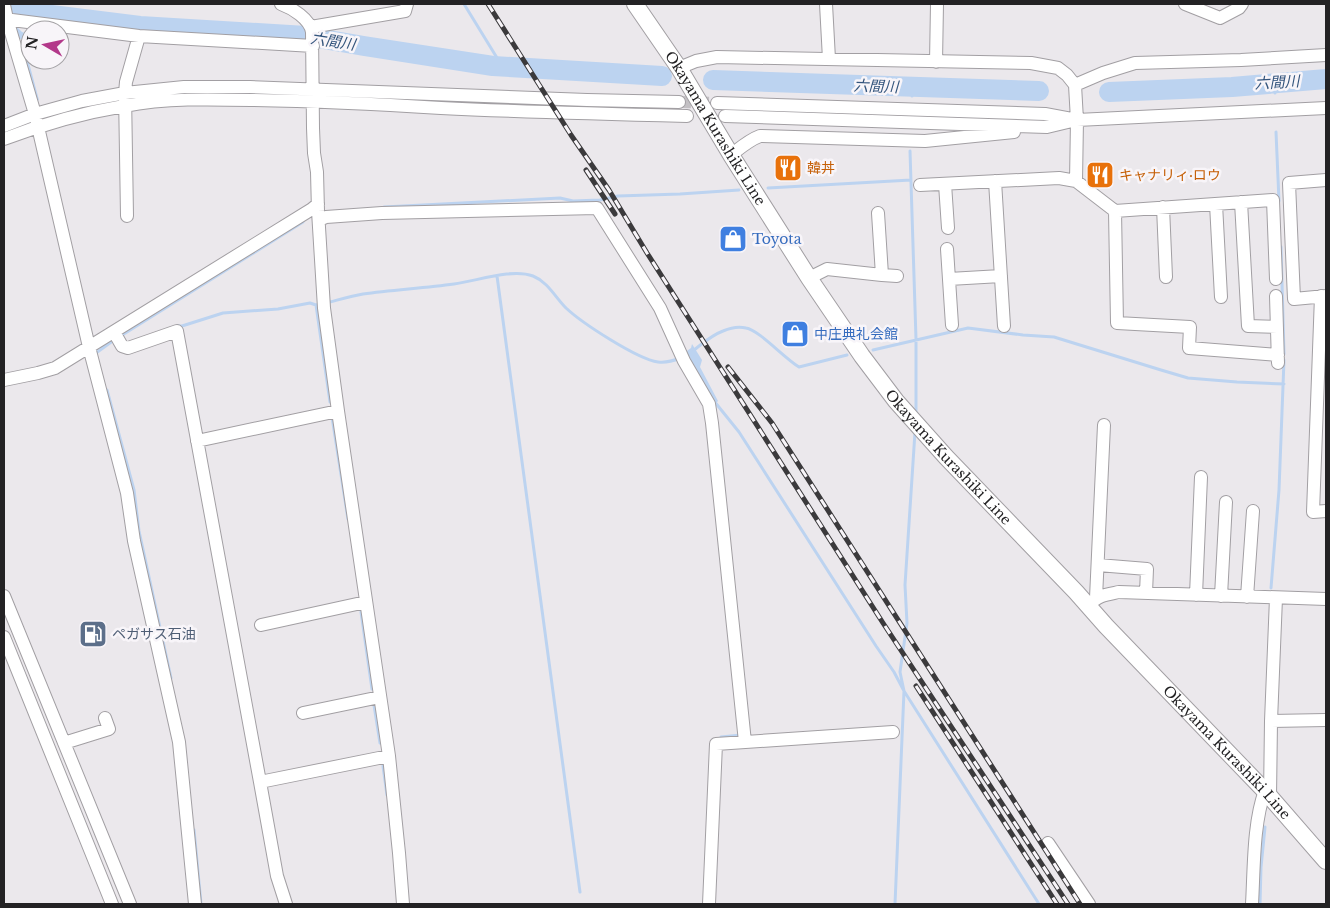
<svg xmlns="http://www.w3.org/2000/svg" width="1330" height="908" viewBox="0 0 1330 908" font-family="'Libre Baskerville','Noto Sans JP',serif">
  <rect width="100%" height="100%" fill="#ebe8ec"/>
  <path fill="#bcd3f0" d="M16 26 22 32 30 35V52L27 55 39 100 34 102 20 51 26 47 23 40 14 36Z
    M692 344 702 360 700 367 718 401 714 405 684 353 691 348Z"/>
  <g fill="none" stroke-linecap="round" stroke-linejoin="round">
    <path stroke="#bcd3f0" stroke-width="3" d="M464 4 502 66
      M1275 83V93
      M912 96V86
      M1276 132 1279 201
      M910 151 916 339V413
      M768 188 911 180
      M384 207 560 198 573 201 600 200 618 196 680 194 739 190
      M1281 247 1284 354
      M497 276 580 892
      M326 303C338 300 351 296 363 294 393 290 424 288 454 284 477 281 512 268 533 276 548 282 555 297 566 308 582 323 637 359 658 362 666 363 673 361 680 358
      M316 305 330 402
      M177 326H182L223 313 278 309 310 303 316 305 320 304
      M119 337 303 222
      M694 350C703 343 712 335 723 331 730 328 738 326 746 328 759 330 784 358 799 367L847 355
      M873 350 968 328 1023 335 1054 337 1161 370 1188 378 1237 382 1284 384
      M96 353 114 340
      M107 390 134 490 139 531 171 678
      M714 401 739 432 876 646 894 672 904 691 1039 904
      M332 417 348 519
      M1271 588 1279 490 1284 360
      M361 612 372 689
      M374 705 380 743
      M721 741V737L741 735
      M383 766 387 795
      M194 830 201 904
      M895 904 904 691 900 672 907 623 905 585 915 432
      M1260 904 1261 867 1265 827"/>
    <path stroke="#bcd3f0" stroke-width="20" d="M4 9 140 26 306 36 364 46 493 66 662 76
      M713 80 1039 91
      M1109 92 1232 87 1326 79"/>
    <path stroke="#c3c0c4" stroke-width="12" stroke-dasharray="12 6" stroke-linecap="butt" d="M679 102 717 103"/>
    <defs>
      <path id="minor" d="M281 4C292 8 310 19 312 32L313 128 314 153 317 172 318 211 324 308 338 411 389 756 399 853 403 904
        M826 4 829 59
        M1185 4 1220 18 1239 8 1242 4
        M4 5 7 19 35 114 89 347 127 493 134 541 179 742 195 904
        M4 19 139 36 313 46
        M311 27 405 11 407 4
        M936 62 937 4
        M679 68 696 61 717 57 1031 63 1058 68 1067 75 1075 85 1077 120 1076 181 1115 211 1273 200 1276 279
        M1075 85 1103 73 1135 63 1241 60 1326 55
        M717 103 1045 114 1077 120 1326 108
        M725 116 1047 127 1072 121
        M4 126 35 114 82 101 125 93 184 87H250L587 100 679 102
        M4 139C43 124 82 113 124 106 166 98 209 99 252 100 315 101 378 104 441 108 523 112 605 114 687 116
        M731 155C740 148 749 140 760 136L925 141 1014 132
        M1326 180 1289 183 1294 299 1326 296
        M995 181 1004 326
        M945 184 948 228
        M920 185 1059 178 1076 181
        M1241 202 1248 326 1277 327
        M1216 204 1221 297
        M1163 207 1166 277
        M1115 211 1117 323 1190 327 1189 348 1278 355
        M127 216 125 93 126 82 139 36
        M319 220 326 217 382 213 597 208 660 308 684 361 709 404 712 423 745 742
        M947 249 952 325
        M882 275 897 276
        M809 278 827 269 882 275 878 213
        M949 279 1001 276
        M1276 296 1278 363
        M1321 296 1313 512 1326 511
        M114 332 122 346 128 348 177 331 260 782 277 876 286 904
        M4 380 38 373 55 368 312 209 318 204
        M197 441 338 411
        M1098 565 1147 569 1146 593
        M1196 595 1201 477
        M4 596 130 904
        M1221 596 1226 502
        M1247 597 1253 511
        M1096 598 1104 425
        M1088 606C1099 595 1104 595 1119 592L1326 599
        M261 625 366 602
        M4 637 112 904
        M303 713 380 697
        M1271 721 1326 720
        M64 743 109 729 105 718
        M260 782 389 756
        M1270 797 1271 721 1276 598
        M1048 843 1089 904
        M709 904 716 744 893 732
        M1252 904C1254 871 1253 822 1265 791"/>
      <g id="major">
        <path id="s1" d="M635 4 679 68 731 155 809 278 862 356 896 401 946 457 1076 592 1106 626 1265 791 1326 861"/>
      </g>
    </defs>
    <use href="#minor" stroke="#a29fa3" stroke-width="14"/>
    <use href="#major" stroke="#a29fa3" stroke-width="18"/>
    <use href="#minor" stroke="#fff" stroke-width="12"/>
    <use href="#major" stroke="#fff" stroke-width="16"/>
    <defs>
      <path id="rail" d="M488 4 571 135 609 190 647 253 883 623 1068 904
        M586 170 615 214
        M728 367 772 423 1080 904
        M916 686 1057 904"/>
    </defs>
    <use href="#rail" stroke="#3b3a3c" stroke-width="5"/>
    <use href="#rail" stroke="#f8f5f9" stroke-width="3" stroke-dasharray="9" stroke-linecap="butt"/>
  </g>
  <defs>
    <symbol id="restaurant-square" viewBox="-11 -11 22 22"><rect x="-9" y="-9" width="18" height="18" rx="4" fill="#e8710a" stroke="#f8f5f9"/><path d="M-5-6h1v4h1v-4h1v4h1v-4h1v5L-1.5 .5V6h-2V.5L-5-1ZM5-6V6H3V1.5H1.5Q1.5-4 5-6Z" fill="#fff"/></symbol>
    <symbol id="shop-square" viewBox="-11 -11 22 22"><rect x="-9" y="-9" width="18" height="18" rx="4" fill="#3f7fe0" stroke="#f8f5f9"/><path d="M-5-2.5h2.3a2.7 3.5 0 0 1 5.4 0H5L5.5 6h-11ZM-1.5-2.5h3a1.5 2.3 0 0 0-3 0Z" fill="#fff"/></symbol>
    <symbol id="fuel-square" viewBox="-11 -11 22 22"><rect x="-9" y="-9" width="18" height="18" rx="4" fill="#5c6f8a" stroke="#f8f5f9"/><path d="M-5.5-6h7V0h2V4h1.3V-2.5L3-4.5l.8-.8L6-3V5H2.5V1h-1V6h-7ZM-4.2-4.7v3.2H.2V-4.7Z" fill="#fff"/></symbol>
  </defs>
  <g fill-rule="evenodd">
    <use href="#restaurant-square" x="772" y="152" width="32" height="32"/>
    <use href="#restaurant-square" x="1084" y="159" width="32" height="32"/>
    <use href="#shop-square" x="717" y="223" width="32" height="32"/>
    <use href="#shop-square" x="779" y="318" width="32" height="32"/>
    <use href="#fuel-square" x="77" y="618" width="32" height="32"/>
  </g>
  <g text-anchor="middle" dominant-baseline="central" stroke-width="5" stroke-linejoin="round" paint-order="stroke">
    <g font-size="14" fill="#232224" stroke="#f8f5f9">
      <text stroke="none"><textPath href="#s1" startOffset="148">Okayama Kurashiki Line</textPath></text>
      <text stroke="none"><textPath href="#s1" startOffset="552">Okayama Kurashiki Line</textPath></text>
      <text stroke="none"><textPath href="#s1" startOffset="958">Okayama Kurashiki Line</textPath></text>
    </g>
    <g font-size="14" fill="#c56008" stroke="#f8f5f9" text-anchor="start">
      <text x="807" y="168">韓丼</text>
      <text x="1119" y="175">キャナリィ·ロウ</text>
    </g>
    <g font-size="14" fill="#366cbe" stroke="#f8f5f9" text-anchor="start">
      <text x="752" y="239">Toyota</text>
      <text x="814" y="334">中庄典礼会館</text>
    </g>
    <g font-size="14" fill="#4e5e75" stroke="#f8f5f9" text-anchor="start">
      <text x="112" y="634">ペガサス石油</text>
    </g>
    <g font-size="15" font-style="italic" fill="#34557d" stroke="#f8f5f9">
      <text transform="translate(333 41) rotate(9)">六間川</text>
      <text transform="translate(1277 82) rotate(-3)">六間川</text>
      <text transform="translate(876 86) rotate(2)">六間川</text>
    </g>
  </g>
  <rect width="1330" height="908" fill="none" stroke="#232224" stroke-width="10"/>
  <g transform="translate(45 45) rotate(279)"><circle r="24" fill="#f8f5f9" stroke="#a3a1a4"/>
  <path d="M0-4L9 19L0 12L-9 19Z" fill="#b3388a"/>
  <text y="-8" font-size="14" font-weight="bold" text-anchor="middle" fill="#232224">N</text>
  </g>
</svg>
